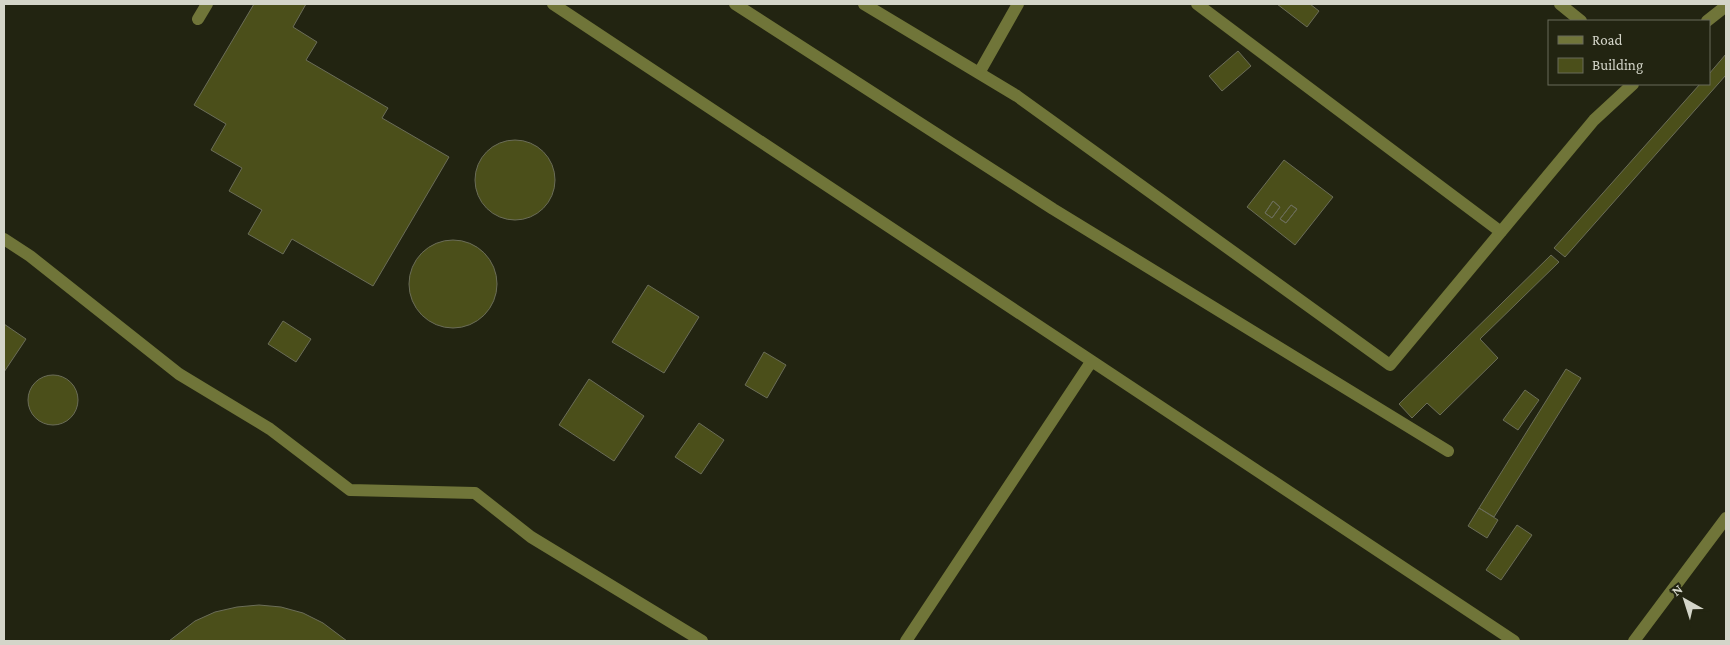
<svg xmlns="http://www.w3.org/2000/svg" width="1730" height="645" viewBox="0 0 1730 645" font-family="'Crimson Pro',serif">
  <rect width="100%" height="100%" fill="#222411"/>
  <path fill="#4b4f1a" stroke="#6b6d58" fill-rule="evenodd" d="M254 4H306L293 27 317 42 306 60 388 108 382 118 449 157 373 286 292 239 283 254 248 234 262 210 229 191 242 168 211 150 226 124 194 105Z
    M1277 4H1310L1319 11 1307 27Z
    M1238 51 1251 66 1222 91 1209 76Z
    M1726 54V75L1565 257 1554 248 1700 84H1709V74Z
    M475 180a40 40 0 1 1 80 0a40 40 0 1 1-80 0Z
    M1284 160 1333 197 1295 245 1247 207ZM1273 201 1280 207 1272 218 1265 213ZM1291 205 1297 209 1286 223 1280 219Z
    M1273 201 1280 207 1272 218 1265 213Z
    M1291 205 1297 209 1286 223 1280 219Z
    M409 284a44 44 0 1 1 88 0a44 44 0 1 1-88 0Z
    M1551 255 1559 262 1480 339 1498 358 1440 415 1427 403 1412 418 1399 404Z
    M648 285 699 317 664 373 612 342Z
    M283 321 311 339 296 362 268 344Z
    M4 324 26 339 4 372Z
    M764 352 786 365 767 398 745 385Z
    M1566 369 1581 378 1494 517 1479 508Z
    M28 400a25 25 0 1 1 50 0a25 25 0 1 1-50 0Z
    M589 379 644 416 614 461 559 425Z
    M1525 390 1539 400 1518 430 1503 420Z
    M699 423 724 440 701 474 675 457Z
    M1479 508 1498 520 1487 538 1468 526Z
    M1517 525 1532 535 1501 580 1486 570Z
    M259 605 281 607 303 613 323 623 347 641H169L195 621 215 612 237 607Z"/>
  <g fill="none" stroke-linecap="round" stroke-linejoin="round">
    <path stroke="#707539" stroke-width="12" d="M553 4 1514 641
      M735 4 1053 209 1448 451
      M864 4 1017 96 1390 365 1594 120 1633 84
      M1197 4 1501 232
      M1560 4 1581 21
      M198 19 207 4
      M1707 21 1726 6
      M979 73 1018 4
      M4 239 30 256 179 374 270 429 350 490 475 493 531 537 702 641
      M906 641 1091 362
      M1634 641 1726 518"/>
  </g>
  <rect width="1730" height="645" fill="none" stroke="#d4d5c9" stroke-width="10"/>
  <rect x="1548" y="20" width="162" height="65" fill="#222411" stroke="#696b5b"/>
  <rect x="1558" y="36" width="25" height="8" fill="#707539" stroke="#696b5b"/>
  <text x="1592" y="45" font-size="15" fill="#d4d5c9">Road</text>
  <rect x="1558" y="58" width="25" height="15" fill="#4b4f1a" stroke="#696b5b"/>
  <text x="1592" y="70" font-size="15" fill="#d4d5c9">Building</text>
  <g transform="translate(1685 600) rotate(321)" stroke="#222411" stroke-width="4" paint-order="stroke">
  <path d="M0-4L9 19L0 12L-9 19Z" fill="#d4d5c9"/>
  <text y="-8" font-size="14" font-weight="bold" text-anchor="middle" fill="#d4d5c9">N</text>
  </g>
</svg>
